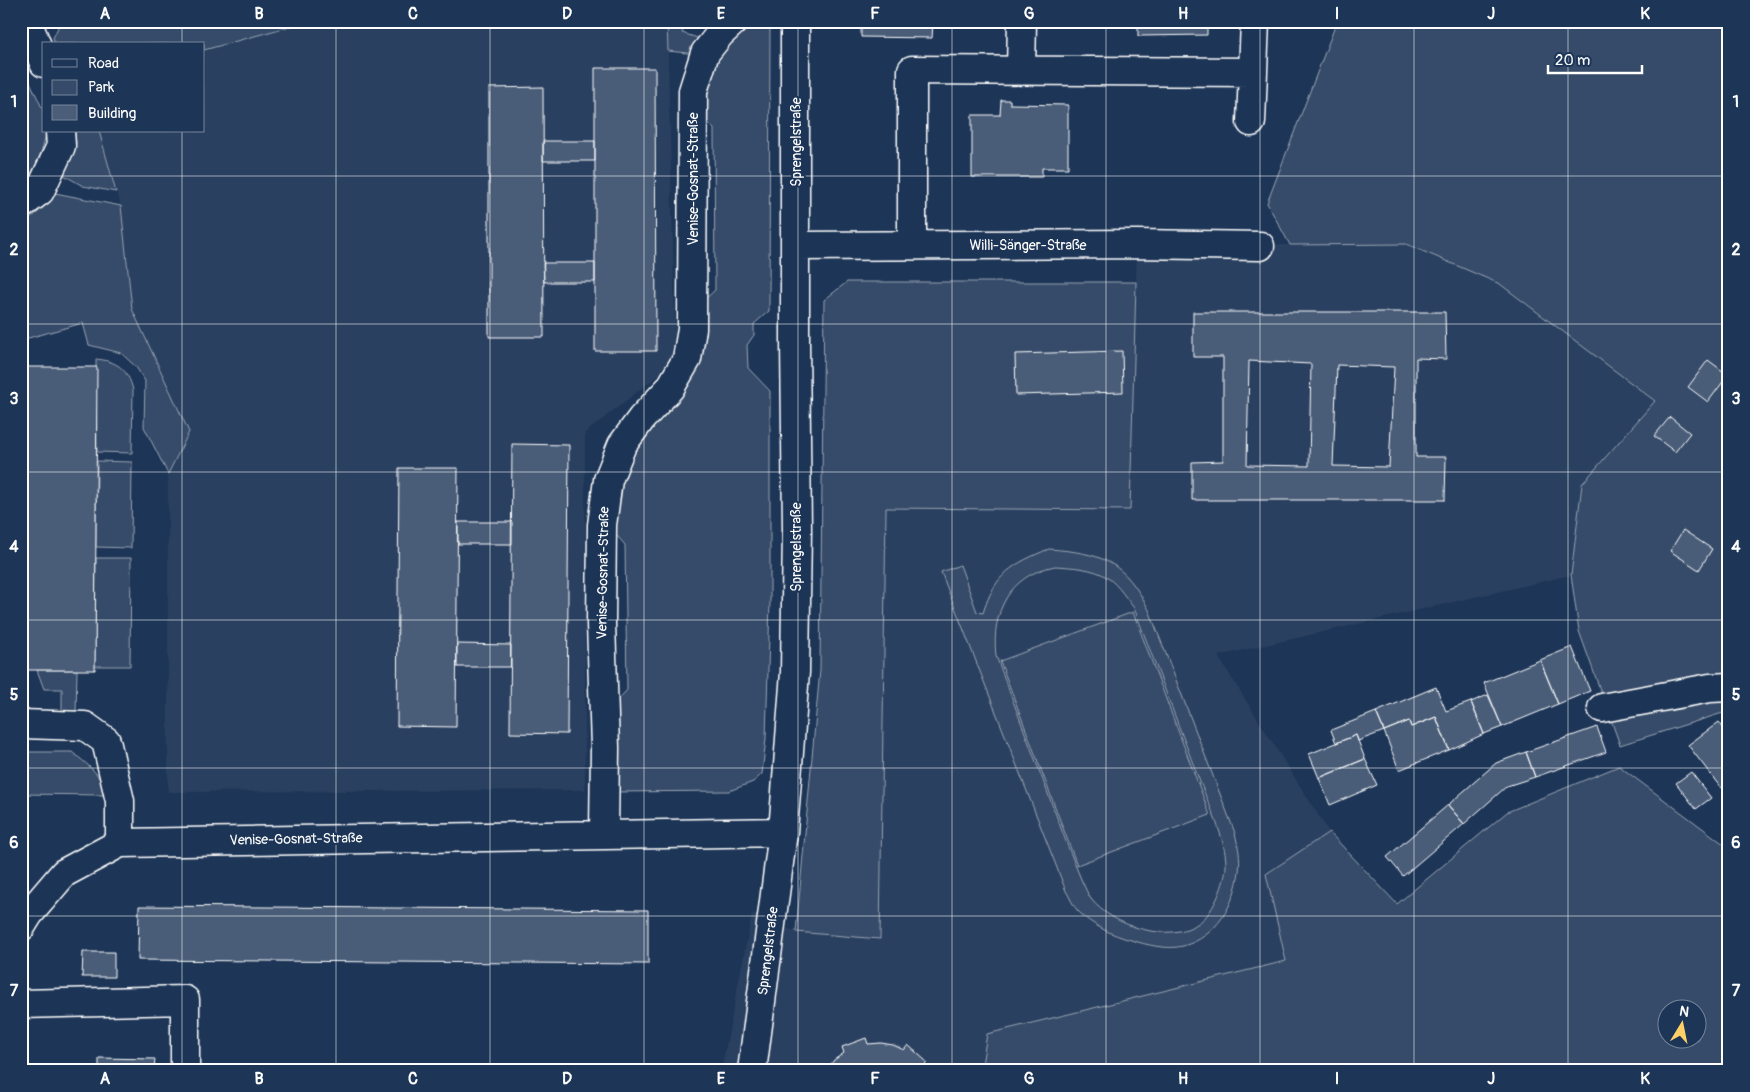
<svg xmlns="http://www.w3.org/2000/svg" width="1750" height="1092" viewBox="0 0 1750 1092" font-family="Pangolin,sans-serif">
  <rect width="100%" height="100%" fill="#1d3557"/>
  <filter id="ink" filterUnits="userSpaceOnUse"><feTurbulence type="fractalNoise" baseFrequency=".02" numOctaves="2"/><feDisplacementMap in="SourceGraphic" scale="10" xChannelSelector="R" yChannelSelector="G"/><feConvolveMatrix kernelMatrix="1 2 1 2 8 2 1 2 1" color-interpolation-filters="sRGB"/></filter>
  <g filter="url(#ink)">
    <path fill="#2a4161" d="M309 21H667L676 361 585 433V790L168 792V474L189 432 132 309 121 206 99 131H204V50Z
      M1137 244 1290 245 1406 244 1500 284 1656 401 1582 484 1571 575 1218 656 1329 832 1266 874 1287 961 987 1034 981 1071H721L752 914 796 932 880 939 886 508 1130 510Z"/>
    <path fill="#364b69" stroke="#9aa5b4" fill-rule="evenodd" d="M61 21H309L204 50V44H55L53 38Z
      M667 21H688L682 33 701 39 696 54 668 51Z
      M746 21H770L769 311 754 324V335L747 345 748 368 770 391V601L766 738 762 774 753 782 729 791 615 792 613 705 627 690 625 545 612 530 616 489 702 302 715 290 714 129 702 116 712 58Z
      M1337 21H1729V709L1726 712 1620 745 1579 631 1571 575 1582 484 1655 401 1500 284 1406 244 1290 245 1267 203Z
      M23 67 44 112V131H46C44 151 33 173 21 189V68Z
      M75 131H99L116 192 83 186 62 174 76 143Z
      M55 193 121 206 132 309 189 432 168 474 144 427 145 381 136 367 121 353 89 345 83 323 21 340V223C36 216 45 207 55 193Z
      M847 282H1136L1130 510 886 508 880 939 796 932 820 670 824 300Z
      M96 359C117 361 128 369 133 390L132 453 97 452Z
      M97 461 132 462 131 548 96 547Z
      M1049 549C1102 553 1124 561 1149 610L1235 833C1238 846 1241 858 1239 871 1235 904 1217 937 1183 946 1167 950 1147 945 1131 940 1112 935 1091 925 1078 911 1073 906 1070 897 1066 891L941 572 960 565 977 612 983 613C995 574 1012 564 1049 549ZM1055 566C1071 567 1095 568 1108 578 1119 586 1126 598 1134 608 1156 666 1178 724 1200 782 1209 805 1226 839 1226 865 1226 881 1214 912 1200 922 1171 945 1112 926 1091 899 1087 893 1084 885 1081 879 1073 860 1066 842 1059 823 1038 767 1017 712 996 656 991 612 1009 575 1055 566Z
      M96 558H131L130 666H95Z
      M1133 612 1210 815 1077 865 1000 661Z
      M37 670H77L76 712H62V689H44Z
      M21 752H72C85 763 105 775 103 795L21 794Z
      M1619 766 1729 848V1071H981L987 1034 1286 961 1266 874 1329 832 1397 904 1507 812ZM1668 1010H1698V1040H1668Z"/>
    <path fill="#4a5d79" stroke="#fff" fill-rule="evenodd" d="M861 21H960V23H933L932 38 861 37Z
      M1138 21H1235V26H1207V35L1138 36Z
      M595 68H655L656 351H595Z
      M543 87 544 337H489V88Z
      M1001 100H1010V104L1068 105V168H1042V177H972V115H1000Z
      M543 141H595V161H543Z
      M543 263H595V282H544Z
      M1193 312H1445L1446 359 1416 358V457H1446L1445 500H1192V462L1223 461V357H1193ZM1249 361 1311 364 1309 466 1247 465ZM1337 365 1394 367 1389 467 1333 466Z
      M1122 351 1123 392 1016 395 1015 354Z
      M1708 360 1728 375 1708 402 1688 387Z
      M21 367H97L95 670H21Z
      M1670 417 1690 433 1675 452 1654 436Z
      M512 444 569 445 567 734 510 733Z
      M399 468H458L456 727 397 726Z
      M458 522H512V544H458Z
      M1683 530 1712 549 1699 570 1670 551Z
      M457 644 511 645V667H457Z
      M1572 647 1590 691 1558 704 1540 660Z
      M1540 660 1558 704 1502 727 1484 683Z
      M1436 687 1446 711 1471 702 1484 734 1449 750 1436 717 1411 727 1409 721 1384 731 1376 712Z
      M1488 695 1502 727 1484 734 1471 702Z
      M1376 712 1384 731 1358 741 1356 735 1336 743 1331 730Z
      M1436 717 1449 750 1399 770 1384 731 1409 721 1411 727Z
      M1719 722 1729 736V782L1721 788 1688 745Z
      M1597 727 1606 752 1535 777 1526 752Z
      M1356 735 1365 759 1319 778 1309 754Z
      M1526 752 1535 777 1507 786 1464 824 1448 805 1496 763Z
      M1365 759 1377 785 1330 805 1319 778Z
      M1691 772 1711 798 1696 809 1676 783Z
      M1448 805 1464 824 1403 876 1387 857Z
      M139 906 648 910V964L138 960Z
      M83 952H114V977H82Z
      M866 1038 868 1044 881 1043 893 1045 904 1050 908 1045 927 1062 924 1067 927 1071H826L834 1060 844 1053 842 1047Z
      M99 1058 155 1059 154 1071H99Z"/>
    <g fill="none" stroke-linecap="round" stroke-linejoin="round">
      <defs>
        <path id="minor" d="M27 21 44 63
          M1021 71 1022 21
          M1251 122 1255 21
          M21 205 40 191 61 146 60 131
          M912 245V70L1252 72
          M796 246 1137 244 1260 246
          M1602 708 1710 688 1729 687
          M21 724 85 726 106 741 120 801V843
          M604 834 605 748 601 623 602 525 608 480 622 445 642 418 670 388 687 359 692 329 693 91 705 53 720 34 734 21
          M21 927 29 914 64 873 120 843 783 832
          M21 1004 185 1000V1071
          M752 1071 783 832 795 672 797 530 795 341V21"/>
      </defs>
      <use href="#minor" stroke="#fff" stroke-width="31"/>
      <use href="#minor" stroke="#1d3557" stroke-width="28"/>
    </g>
  </g>
  <path fill="none" stroke="#fff" stroke-width="1" stroke-opacity="0.55" d="M182 21V44M336 21V1071M490 21V1071M644 21V1071M798 21V1071M952 21V1071M1106 21V1071M1260 21V1071M1414 21V1071M1568 21V1071M182 131V1071M21 176H1729M21 324H1729M21 472H1729M21 620H1729M21 768H1729M21 916H1729"/>
  <g text-anchor="middle" dominant-baseline="central" stroke-width="4" stroke-linejoin="round" paint-order="stroke">
    <g font-size="14" fill="#fff" stroke="#1d3557">
      <text transform="translate(796 142) rotate(-90)">Sprengelstraße</text>
      <text transform="translate(693 179) rotate(-90)">Venise-Gosnat-Straße</text>
      <text x="1028" y="245">Willi-Sänger-Straße</text>
      <text transform="translate(796 547) rotate(-90)">Sprengelstraße</text>
      <text transform="translate(603 573) rotate(-89)">Venise-Gosnat-Straße</text>
      <text transform="translate(296 839) rotate(-1)">Venise-Gosnat-Straße</text>
      <text transform="translate(768 951) rotate(-83)">Sprengelstraße</text>
    </g>
  </g>
  <rect width="1750" height="1092" fill="none" stroke="#1d3557" stroke-width="55"/>
  <rect x="42" y="42" width="162" height="90" fill="#1d3557" stroke="#77869a"/>
  <rect x="52" y="59" width="25" height="8" fill="#1d3557" stroke="#77869a"/>
  <text x="88" y="68" font-size="15" fill="#ffffff">Road</text>
  <rect x="52" y="80" width="25" height="15" fill="#364b69" stroke="#77869a"/>
  <text x="88" y="92" font-size="15" fill="#ffffff">Park</text>
  <rect x="52" y="105" width="25" height="15" fill="#4a5d79" stroke="#77869a"/>
  <text x="88" y="118" font-size="15" fill="#ffffff">Building</text>
  <g transform="translate(1682 1024) rotate(10)"><circle r="24" fill="#1d3557" stroke="#77869a"/>
  <path d="M0-4L9 19L0 12L-9 19Z" fill="#ffd166"/>
  <text y="-8" font-size="14" font-weight="bold" text-anchor="middle" fill="#ffffff">N</text>
  </g>
  <path d="M1548 65v8h94v-8" fill="none" stroke="#ffffff" stroke-width="2.5"/>
  <text x="1555" y="65" font-size="15" fill="#ffffff" stroke="#1d3557" stroke-width="4" paint-order="stroke">20 m</text>
  <rect x="28" y="28" width="1694" height="1036" fill="none" stroke="#fff" stroke-width="2"/>
  <g font-size="16" text-anchor="middle" font-weight="bold" fill="#fff">
    <text x="105" y="19">A</text>
    <text x="259" y="19">B</text>
    <text x="413" y="19">C</text>
    <text x="567" y="19">D</text>
    <text x="721" y="19">E</text>
    <text x="875" y="19">F</text>
    <text x="1029" y="19">G</text>
    <text x="1183" y="19">H</text>
    <text x="1337" y="19">I</text>
    <text x="1491" y="19">J</text>
    <text x="1645" y="19">K</text>
    <text x="14" y="107">1</text>
    <text x="1736" y="107">1</text>
    <text x="14" y="255">2</text>
    <text x="1736" y="255">2</text>
    <text x="14" y="404">3</text>
    <text x="1736" y="404">3</text>
    <text x="14" y="552">4</text>
    <text x="1736" y="552">4</text>
    <text x="14" y="700">5</text>
    <text x="1736" y="700">5</text>
    <text x="14" y="848">6</text>
    <text x="1736" y="848">6</text>
    <text x="14" y="996">7</text>
    <text x="1736" y="996">7</text>
    <text x="105" y="1084">A</text>
    <text x="259" y="1084">B</text>
    <text x="413" y="1084">C</text>
    <text x="567" y="1084">D</text>
    <text x="721" y="1084">E</text>
    <text x="875" y="1084">F</text>
    <text x="1029" y="1084">G</text>
    <text x="1183" y="1084">H</text>
    <text x="1337" y="1084">I</text>
    <text x="1491" y="1084">J</text>
    <text x="1645" y="1084">K</text>
  </g>
</svg>
